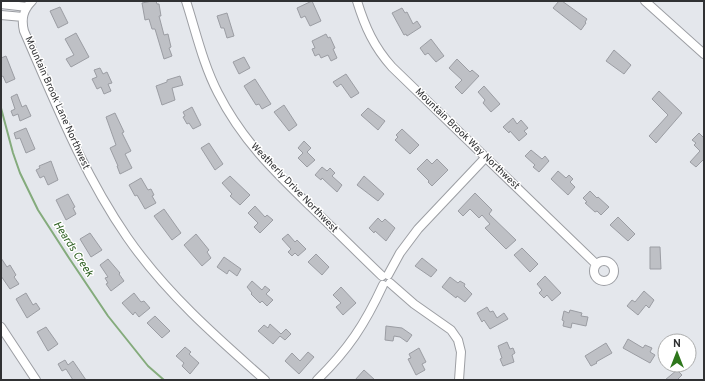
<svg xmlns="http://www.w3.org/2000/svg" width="705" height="381" viewBox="0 0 705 381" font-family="Overpass,sans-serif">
  <rect width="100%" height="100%" fill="#e4e7ec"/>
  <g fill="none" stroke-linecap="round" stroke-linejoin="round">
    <path stroke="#84ab7c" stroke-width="2" d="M1 108 13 153 20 173 38 210 69 258 108 316 148 366 164 380"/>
  </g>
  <path fill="#bec0c5" stroke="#9b9da3" d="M152 1H156L157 4H159L161 16H159L164 35 168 34 171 47 169 48 172 56 164 59 155 29H152L149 19 145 20 142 3Z
    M312 1 321 21 310 26 305 16 301 18 297 8Z
    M559 1H562L587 19 585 22 586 23 581 30 553 8Z
    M60 7 68 23 58 28 50 11Z
    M402 8 405 13 407 12 413 24 417 21 421 27 407 36 406 34 404 35 392 13Z
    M227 13 234 36 227 38 224 28H221L217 16Z
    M76 33 89 57 71 67 66 59 74 55 65 39Z
    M326 34 328 38 330 37 335 48 333 49 337 58 331 61 328 55 321 58 319 54 315 56 312 49 315 48 312 41Z
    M431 39 444 56 436 62 428 53 425 55 420 48Z
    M614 50 631 65 624 74 606 61Z
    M6 56 15 79 6 83 3 76 1 77V58Z
    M244 57 250 68 239 74 233 62Z
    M457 59 470 72 472 70 479 76 462 94 455 87 462 80 449 68Z
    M100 68 103 74 107 72 112 83 108 84 111 91 104 94 101 87 97 89 92 79 97 77 94 70Z
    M346 74 359 93 351 98 341 84 337 87 333 82Z
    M180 76 183 85 172 88 175 100 162 105 156 86 167 82V80Z
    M255 79 271 104 262 109 259 104 256 105 244 86Z
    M484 86 500 104 491 112 483 103 485 100 478 92Z
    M659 91 682 113 656 143 649 136 668 115 652 99Z
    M17 94 22 107 26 105 31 116 20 121 18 114 13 116 11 111 15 109 11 97Z
    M284 105 297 125 289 131 274 112Z
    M192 107 201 125 193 129 189 123 187 124 183 117 185 116 183 112Z
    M368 108 385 121 378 130 361 115Z
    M115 113 124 132 122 133 131 151 125 154 132 168 120 174 117 166H118L110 148 116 145 106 117Z
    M513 118 517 124 521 120 528 128 524 131 527 134 519 141 510 131 509 133 503 127Z
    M26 128 35 149 26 153 20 138 16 139 14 133Z
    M402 129 419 145 410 154 395 140 398 137 396 135Z
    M699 133 704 138V159L696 167 690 162 700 151 694 145 696 143 692 140Z
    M304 141 311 148 307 152 315 160 307 167 298 158 303 153 298 148Z
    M209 143 223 164 215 170 201 148Z
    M531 150 542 159 545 156 549 161 539 172 533 167 535 165 525 156Z
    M427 159 432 164 437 159 448 170 432 186 428 182 429 181 417 169Z
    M51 161 58 180 48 185 44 176 40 178 36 170 40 168 39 166Z
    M322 167 327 171 330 168 335 173 332 176 342 185 337 192 322 178 321 180 315 175Z
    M558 171 566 178 569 175 573 179 570 182 575 187 568 195 551 179Z
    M230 176 250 195 240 205 230 196 232 194 222 183Z
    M364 176 384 194 378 201 357 185Z
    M141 178 148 190 151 189 154 195 152 196 156 203 145 209 137 195 135 196 129 185Z
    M590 191 597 198 598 197 609 207 601 215 597 211 595 212 585 203 587 202 583 198Z
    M475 193 492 210 489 214 516 240 506 249 485 228 490 224 482 215 479 218 470 209 463 216 458 211Z
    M68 194 75 207 73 208 76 214 66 220 56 200Z
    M255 206 265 217 267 215 273 220 260 233 254 227 258 223 248 213Z
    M164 209 181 233 172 240 154 216Z
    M618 217 635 234 628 241 610 225Z
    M378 218 382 222 385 219 395 228 386 241 375 231 374 233 369 228Z
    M90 233 102 250 91 257 80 239Z
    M196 234 209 250 207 252 211 258 202 266 184 245Z
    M288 234 295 242 297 240 306 249 298 256 295 253 292 256 288 252 291 249 282 239Z
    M650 247H660L661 269H650Z
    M522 248 538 264 530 272 514 255Z
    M316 254 329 267 322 275 308 262Z
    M224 257 241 269 237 276 229 270 227 274 217 267Z
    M1 258 7 267 10 265 16 275 14 277 19 284 10 289 1 276Z
    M422 258 437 270 431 277 415 266Z
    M108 259 120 273 119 274 124 281 111 291 106 284 108 283 105 278 108 277 100 265Z
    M545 276 561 293 552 301 547 295 544 298 539 293 542 290 537 284Z
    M450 277 458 283 460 281 465 284 464 286 472 294 465 302 457 296 456 298 442 287Z
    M252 281 262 290 265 286 270 290 266 294 273 300 267 306 262 301 260 303 251 294 252 293 247 287Z
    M341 287 356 303 343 315 336 307 341 303 333 295Z
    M644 291 654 300 649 308 646 305 638 315 627 306 632 300 635 302Z
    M26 293 33 305 36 303 40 309 27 318 16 299Z
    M134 293 141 302 144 301 150 308 139 317 135 312 133 315 122 303Z
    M487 307 490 312 493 311 497 318 504 313 508 319 490 329 484 320 482 322 477 313Z
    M570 310 582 313 581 316 588 317 586 326 572 323 571 328 563 326 564 321 562 320 564 311 569 313Z
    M155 316 170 331 162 338 147 323Z
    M270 324 281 334 286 329 291 334 285 340 280 336 273 344 258 331 264 325 268 328Z
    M386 326 402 328 412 335 407 342 400 337 394 336 393 341 385 340Z
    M46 327 58 344 48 351 37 332Z
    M628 339 643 348 645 345 652 348 650 352 655 355 650 363 623 348Z
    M507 342 510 349 513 348 515 353 512 355 514 362 503 366 500 359 502 358 498 346Z
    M606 343 612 353 596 362 597 363 591 366 585 356Z
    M185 347 191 352 189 354 199 363 190 374 182 366 184 363 176 356Z
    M419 348 426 362 422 364 425 370 416 375 408 359 411 358 409 354Z
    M308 352 314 357 299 374 285 361 292 353 300 361Z
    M65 360 68 365 73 361 86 380H73L66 369 62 371 58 364Z
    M364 370 375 380H355Z
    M677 370 682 375 677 380H665Z"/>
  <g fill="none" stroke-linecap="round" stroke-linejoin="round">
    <defs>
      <path id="minor" d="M32 1C23 10 21 19 24 31 55 102 83 173 127 237 165 292 215 336 265 380
        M186 1C196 32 203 64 218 93 242 140 273 170 310 206 334 229 358 253 382 276
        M357 1C365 27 374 47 392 67L596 264
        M645 1 704 54
        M1 4 27 7
        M1 15 23 17
        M594 271a10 10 0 1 1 20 0a10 10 0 1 1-20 0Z
        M388 275 400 253 418 229 486 157
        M390 283 414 304 451 330 458 340 461 352 459 380
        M1 327 36 380
        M317 380C348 350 365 324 383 285"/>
    </defs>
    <use href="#minor" stroke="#9c9ea3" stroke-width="10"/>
    <use href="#minor" stroke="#fff" stroke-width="8"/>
  </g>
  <g text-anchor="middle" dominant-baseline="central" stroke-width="3" stroke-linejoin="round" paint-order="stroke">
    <g font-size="10" fill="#303133" stroke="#fff">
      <text transform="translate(57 103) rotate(66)">Mountain Brook Lane Northwest</text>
      <text transform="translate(467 139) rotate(44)">Mountain Brook Way Northwest</text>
      <text transform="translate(294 188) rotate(46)">Weatherly Drive Northwest</text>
    </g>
    <g font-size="11" font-style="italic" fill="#2b5e1f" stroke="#fff">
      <text transform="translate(73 249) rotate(57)">Heards Creek</text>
    </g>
  </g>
  <rect width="705" height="381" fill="none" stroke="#303133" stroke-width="4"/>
  <g transform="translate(677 353)"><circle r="19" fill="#ffffff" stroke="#acadad"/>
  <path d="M0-3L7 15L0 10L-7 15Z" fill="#2e771c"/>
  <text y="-6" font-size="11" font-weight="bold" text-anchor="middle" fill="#303133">N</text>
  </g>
</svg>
